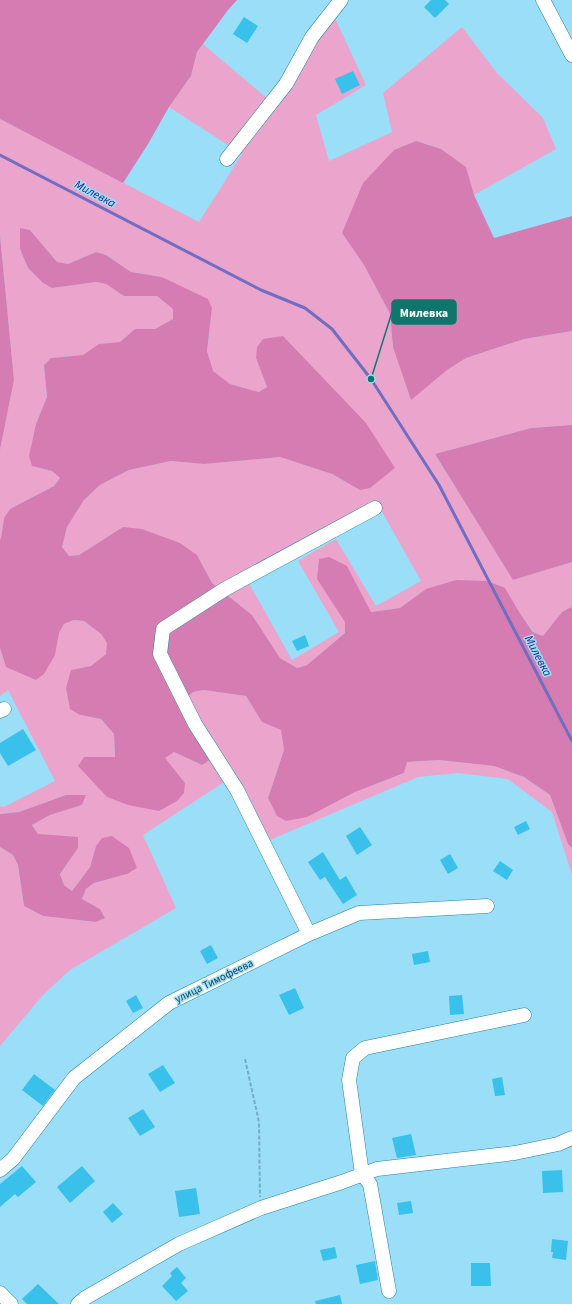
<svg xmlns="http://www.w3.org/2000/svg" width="572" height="1304" viewBox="0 0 572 1304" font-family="'Source Sans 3',sans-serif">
  <rect width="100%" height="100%" fill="#9adef8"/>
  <path fill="#eba5cd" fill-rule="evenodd" d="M334 16 366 85 316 115 329 161 392 132 383 93 462 27 497 73 543 118 556 149 474 195 465 167 441 149 416 141 394 150 342 233 364 265 390 314 393 347 447 370 466 358 524 339 572 331V425L531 428 435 454 513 580 572 562V609L571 607 562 612 543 636 534 632 521 615 505 588 426 589 400 608 370 612 347 566 341 613 346 622 345 633 307 665 297 668 280 658 252 615 212 583 197 555 123 527 79 555 69 556 62 547 67 527 84 500 100 485 129 470 171 461 204 464 280 457 332 474 360 490 256 358 267 387 260 392 230 384 213 372 207 351 212 308 162 277 131 272 106 255 96 252 68 264 57 262 30 230 20 228V249L28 268 43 283 52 288 96 282 106 284 124 296H157L173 309V319L155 329H135L120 342 100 344 83 355 51 358 44 365 47 397 36 424 32 466 52 471 60 478 54 486 10 509 4 518 1 538 0 540V450L14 380 0 235V119L199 222 242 154 169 107 191 76 197 52 203 44 276 106 315 40ZM377 503 421 581 376 606 336 539 298 561 339 632 292 660 245 576Z
    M74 620 84 621 101 634 107 643V654L91 666 71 670 80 715 101 719 114 734 115 757H84L185 783 164 758 174 752 202 765 211 759 178 706 193 692 204 690 246 696 262 722 281 730 284 750 268 798 355 792 404 773 406 762 439 760 494 766 524 777 550 795 568 844 572 848V875L552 812 508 779 458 773 418 777 270 840 235 775 143 835 176 908 70 970 43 995 0 1046V847L13 855 18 865 24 906 43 916 96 922 105 918 100 909 82 899 86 889 94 883 127 874 96 846 90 867 72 891 64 885 60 874 78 848 38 834 32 825 50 815 82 805 86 795H66L19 812 0 814V806L4 807 55 781 8 690 0 696V648L6 667 54 655 59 633 64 624Z"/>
  <path fill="#d57db2" d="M0 0H237L228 10 197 52 191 76 169 107 148 144 123 183 0 119Z
    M416 141 441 149 466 167 474 195 494 238 572 216V331L524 339 466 358 447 370 411 400 393 347 390 314 364 265 342 233 363 183 394 150Z
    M20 228 30 230 57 262 68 264 96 252 106 255 131 272 162 277 208 299 212 308 207 351 213 371 230 384 259 392 267 387 256 358 257 347 263 339 283 336 366 423 395 468 370 488 360 490 332 474 280 457 204 464 171 461 129 470 100 485 84 500 67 527 62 547 69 556 79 555 123 527 142 529 180 543 197 555 212 583 252 615 280 658 297 668 307 665 345 633V622L317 579 319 559 329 557 347 566 371 612 400 608 426 589 456 580 487 581 505 588 521 615 533 632 543 636 562 612 571 607 572 609V848L568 844 550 795 524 777 494 766 439 760 407 762 404 773 355 792 307 817 286 821 277 816 268 798 284 750 281 730 262 722 246 696 204 690 193 692 178 706 211 759 202 765 174 752 165 758 185 783 184 793 177 801 159 811 128 805 107 797 78 766 84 757H115L114 734 101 719 80 715 70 709 66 688 71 670 91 666 106 654 107 643 101 634 84 621 74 620 64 624 59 633 55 655 44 674 36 680 6 667 0 648V540L1 538 4 518 10 509 54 486 60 478 52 471 32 466 29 456 36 424 47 397 44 365 51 358 83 355 99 344 120 342 135 329H155L173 319V309L157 296H124L106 284 96 282 52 288 43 283 28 268 20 249Z
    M0 235 14 380 0 450Z
    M572 425V562L513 580 435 454 531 428Z
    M66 795H86L82 805 50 815 32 825 38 834 78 837V848L60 874 64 885 72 891 90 867 96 846 102 838 112 836 129 848 137 868 127 874 94 883 86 889 82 899 100 909 105 918 96 922 43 916 24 906 18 865 13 855 0 847V814L19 812Z"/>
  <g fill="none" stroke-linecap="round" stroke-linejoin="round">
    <path stroke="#716dc1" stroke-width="3" d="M0 155 261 290 305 308 332 329 371 379 439 485 572 741"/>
  </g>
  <path fill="#39c1eb" d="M431 0H445L449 4 435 18 424 7Z
    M244 17 258 26 247 43 233 34Z
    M353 71 360 85 342 94 335 79Z
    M305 635 309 646 297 651 292 641Z
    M23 729 36 750 8 766 0 753V743Z
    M526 821 530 829 518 835 514 827Z
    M360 827 372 845 357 855 346 836Z
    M323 852 340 880 346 876 357 895 343 904 325 877 320 880 308 862Z
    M450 854 458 868 448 874 440 860Z
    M500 861 513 870 507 880 493 871Z
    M211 945 218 958 207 964 200 951Z
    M428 951 430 962 414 965 412 954Z
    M295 988 304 1008 289 1015 279 995Z
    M136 995 143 1008 133 1013 126 1001Z
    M462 995 464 1014 450 1015 449 996Z
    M163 1065 175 1083 160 1092 148 1074Z
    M34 1074 55 1090 43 1106 22 1090Z
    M502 1077 505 1095 495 1096 492 1079Z
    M143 1109 155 1127 140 1136 128 1118Z
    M411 1134 416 1155 397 1158 392 1138Z
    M22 1166 36 1182 18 1197 15 1194 0 1207V1184Z
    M82 1166 95 1181 70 1203 57 1187Z
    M562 1170 563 1192 543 1193 542 1171Z
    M196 1188 200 1214 179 1217 175 1191Z
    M411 1201 413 1213 399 1215 397 1203Z
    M113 1203 123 1214 112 1223 103 1212Z
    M552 1239 568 1241 566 1260 552 1258 553 1252H551Z
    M335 1247 337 1258 323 1261 320 1250Z
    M375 1261 378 1280 360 1284 356 1265Z
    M471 1263H490L491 1286H471Z
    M177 1267 186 1278 181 1283 188 1291 176 1301 162 1286 172 1276 170 1273Z
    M38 1284 59 1304H27L22 1299Z
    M340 1295 342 1304H316L315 1301Z"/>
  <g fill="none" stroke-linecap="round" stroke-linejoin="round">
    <defs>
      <path id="minor" d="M543 0 572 55
        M227 159 286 84 312 37 341 0
        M0 711 4 709
        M309 934 237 790 195 724 160 654 163 629 225 589 375 508
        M0 1170 13 1159 74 1078 169 1003 309 934 359 913 487 906
        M389 1291 370 1184 362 1174 349 1080 353 1058 365 1048 524 1015
        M0 1293 11 1304
        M78 1304 85 1298 179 1244 261 1208 342 1182 377 1169 515 1153 558 1144 572 1138"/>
    </defs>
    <use href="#minor" stroke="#2383a1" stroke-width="15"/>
    <path stroke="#73aec4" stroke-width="2" stroke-dasharray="4 2" stroke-linecap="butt" d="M245 1059 259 1122 260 1197"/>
    <use href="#minor" stroke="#fff" stroke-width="14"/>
  </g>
  <g text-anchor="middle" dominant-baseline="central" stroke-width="3" stroke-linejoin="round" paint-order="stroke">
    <g font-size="11" fill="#193e4b" stroke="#9adef8">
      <text transform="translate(214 981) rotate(-26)">улица Тимофеева</text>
    </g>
    <g font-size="12" font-style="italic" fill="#352186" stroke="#9adef8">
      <text transform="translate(95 194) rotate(28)">Милевка</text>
      <text transform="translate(538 656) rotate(62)">Милевка</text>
    </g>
  </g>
  <path fill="none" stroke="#0f766e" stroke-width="1.5" d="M371 379L392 312"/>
  <circle fill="#0f766e" stroke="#9adef8" stroke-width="1.5" cx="371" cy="379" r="4"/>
  <rect fill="#0f766e" stroke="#0f766e" stroke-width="1.5" x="392" y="300" width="64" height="24" rx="4"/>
  <g font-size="12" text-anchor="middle" font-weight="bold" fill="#fff">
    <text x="424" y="317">Милевка</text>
  </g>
</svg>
